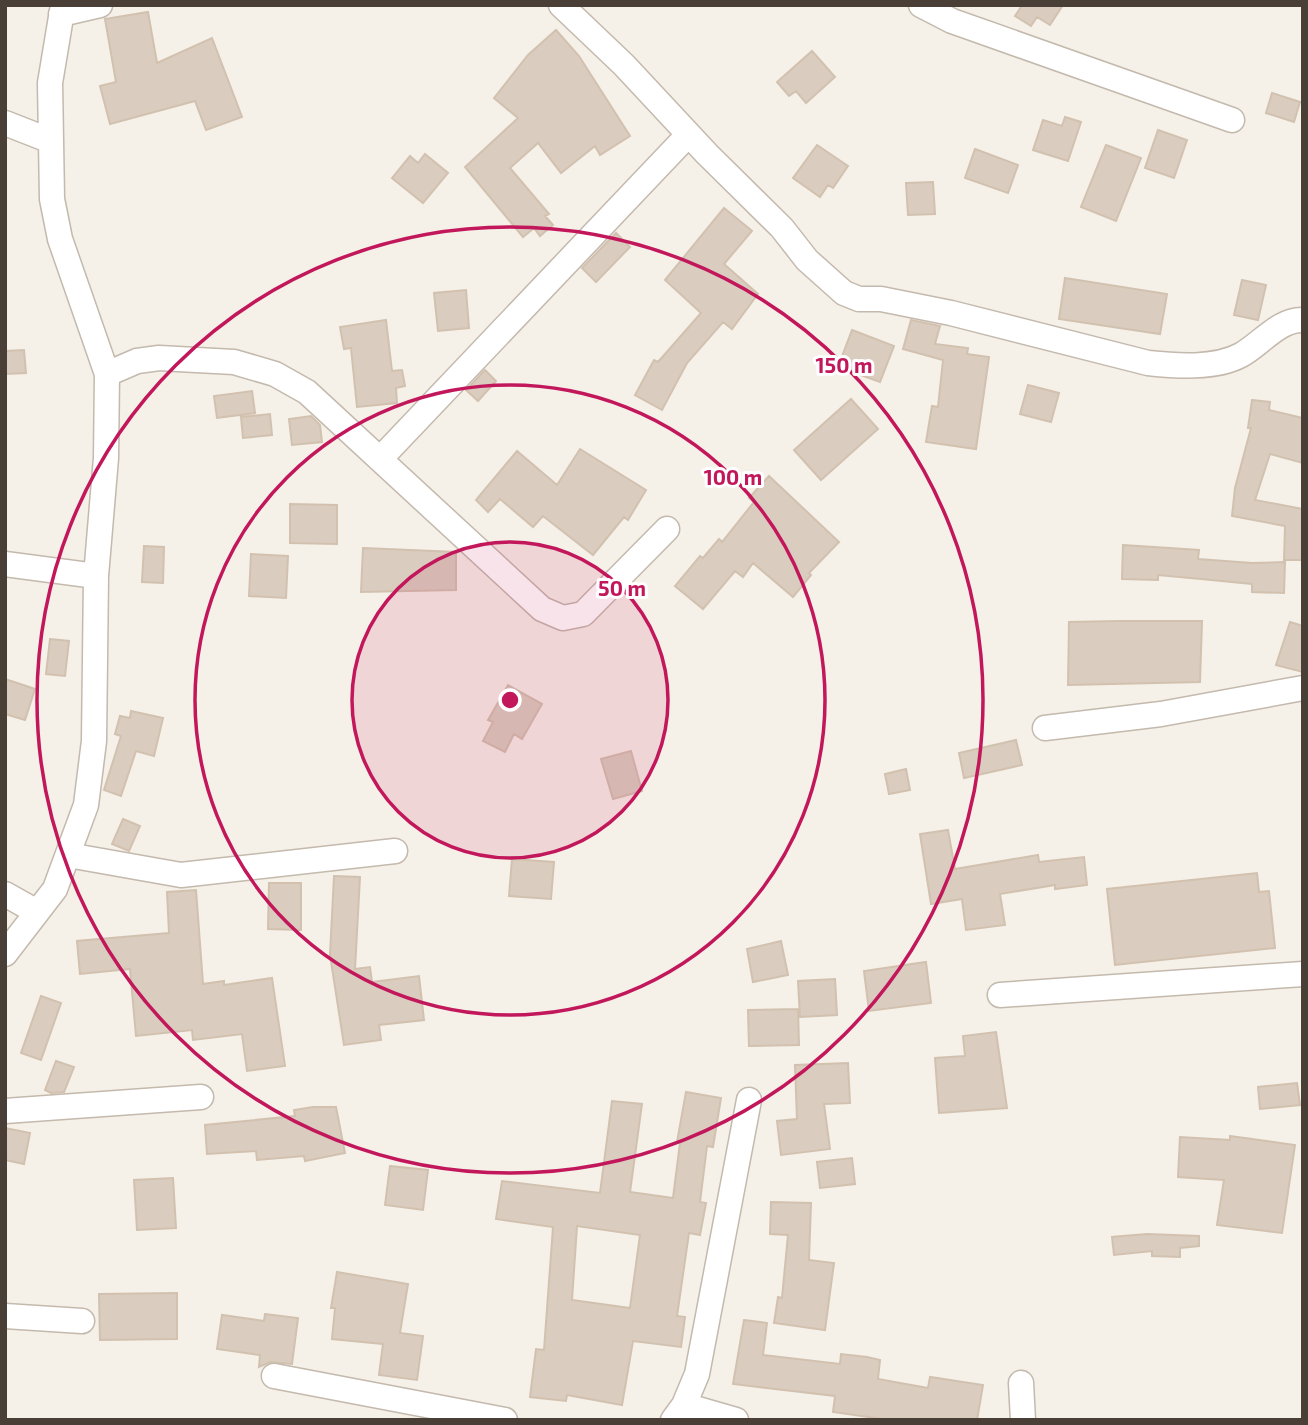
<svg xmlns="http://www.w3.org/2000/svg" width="1308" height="1425" viewBox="0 0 1308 1425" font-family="'Exo 2',sans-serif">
  <rect width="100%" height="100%" fill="#f5f0e8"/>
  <path fill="#dacdbf" stroke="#d2c1af" stroke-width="2" fill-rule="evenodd" d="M1019 5H1063L1050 25 1037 17 1031 26 1015 16 1021 7Z
    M148 12 157 63 212 38 242 117 206 130 195 101 110 124 100 86 116 82 105 19Z
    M556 30 579 56 630 136 600 155 595 146 561 173 538 143 510 168 549 214 545 216 553 225 540 236 534 228 523 237 465 167 518 118 494 98 528 55Z
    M812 51 835 77 806 103 796 91 789 96 777 82Z
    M1272 93 1300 102 1294 122 1266 113Z
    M1065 117 1081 122 1068 161 1033 150 1043 120 1062 126Z
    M1158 130 1187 140 1174 178 1145 168Z
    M817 145 848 166 833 188 828 185 820 197 793 178Z
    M1106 145 1141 158 1116 221 1081 207Z
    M975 149 1018 165 1008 193 965 178Z
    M425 154 448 173 423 203 392 178 410 156 418 163Z
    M933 182 935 214 908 215 906 183Z
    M724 208 752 231 724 264 758 294 732 329 723 322 687 363 662 410 635 395 654 360 658 362 701 313 665 280Z
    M616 233 630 247 596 282 582 268Z
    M1065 278 1167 294 1160 334 1059 319Z
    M1242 280 1266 285 1258 320 1234 315Z
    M466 290 469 328 438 331 434 293Z
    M386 320 392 371 402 370 405 386 396 388 397 403 357 407 351 348 344 349 340 327Z
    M911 320 940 326 935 344 968 348 967 354 989 357 976 449 926 442 932 406 938 407 943 360 903 349Z
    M852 330 894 346 880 382 838 367Z
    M24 350 26 373 5 374V351Z
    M485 370 496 381 478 401 466 390Z
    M1028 385 1059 393 1051 422 1020 414Z
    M252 391 255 413 217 418 214 396Z
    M851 399 878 429 821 480 794 450Z
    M1252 400 1270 402 1269 410 1303 418V463L1270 454 1255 500 1303 509V560H1284L1285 526 1232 516 1235 488 1251 428H1248Z
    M270 414 272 435 243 438 241 417Z
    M311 416 320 425 322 442 292 445 289 419Z
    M580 449 646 490 628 520 624 517 593 555 543 516 533 527 500 499 488 512 476 500 517 451 557 485Z
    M769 476 839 542 809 573 811 575 793 597 753 563 743 577 735 571 703 609 675 586 700 556 703 558 719 539 722 542 754 502 749 498Z
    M290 504 337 505V544L290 543Z
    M1123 545 1199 550 1198 559 1252 563 1285 562 1284 593 1252 592V584L1201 579 1158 575V580L1122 579Z
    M144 546 164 547 163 583 142 582Z
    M363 548 456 552V590L361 592Z
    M251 554 288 556 286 598 249 596Z
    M1119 621H1202L1200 682 1068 685 1069 622Z
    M1290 622 1303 626V672L1276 665Z
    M50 639 69 641 65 676 46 674Z
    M5 679 35 689 25 720 5 714Z
    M508 685 542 704 522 739 514 734 505 752 483 741 493 722 488 720Z
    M131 711 163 718 154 756 136 751 121 796 104 790 121 736 115 734 120 716 130 718Z
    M1016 740 1022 765 964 778 959 753Z
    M631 751 642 791 613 799 601 759Z
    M906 769 910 790 889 794 885 774Z
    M123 819 140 826 129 851 112 844Z
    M948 830 955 869 1038 855 1039 862 1084 857 1087 885 1055 889V885L1000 894 1005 925 966 930 962 899 931 904 920 834Z
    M512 859 554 862 551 899 509 896Z
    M1257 873 1259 892 1269 891 1275 948 1115 965 1107 889Z
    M334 876 360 877 355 969 370 967 372 982 419 976 424 1020 379 1025 381 1040 344 1045 330 955Z
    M269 883H301V930L268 929Z
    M196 890 203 984 224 981V985L272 978 285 1066 247 1071 242 1034 193 1040 192 1030 136 1036 130 969 80 974 77 941 169 933 167 892Z
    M781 941 788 975 753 982 747 949Z
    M926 962 931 1003 869 1011 864 971Z
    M835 979 837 1015 800 1017 798 981Z
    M41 996 61 1003 41 1060 21 1053Z
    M798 1009 799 1045 749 1046 748 1010Z
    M996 1032 1007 1108 939 1113 935 1058 965 1056 963 1036Z
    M56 1061 74 1067 64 1092 51 1093 45 1090Z
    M848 1063 850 1103 824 1104 830 1149 781 1155 777 1121 797 1119 795 1065Z
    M1297 1083 1300 1105 1260 1109 1258 1087Z
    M686 1092 721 1098 713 1147 707 1146 700 1202 706 1203 700 1235 689 1233 677 1316 685 1317 681 1347 633 1341 622 1405 567 1395 566 1401 530 1397 536 1349 544 1350 553 1227 496 1219 502 1181 600 1193 612 1101 642 1104 630 1192 673 1198 680 1143 677 1142ZM577 1226 640 1235 630 1308 572 1300Z
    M313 1107H336L345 1153 305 1161 304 1156 257 1160 256 1151 207 1154 205 1125 295 1116 294 1110Z
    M5 1128 30 1133 24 1164 5 1160Z
    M1230 1136 1295 1145 1282 1233 1217 1225 1224 1180 1178 1177 1180 1137 1230 1140Z
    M852 1158 855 1184 820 1188 817 1162Z
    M390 1166 428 1170 423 1210 385 1205Z
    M173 1178 176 1228 137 1230 134 1180Z
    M771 1202 811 1203 809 1260 834 1263 825 1330 774 1323 778 1297 782 1298 788 1235 770 1234Z
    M1147 1234 1199 1236V1246L1180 1248V1257L1152 1256V1251L1114 1255 1112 1237Z
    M337 1272 408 1284 400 1333 423 1336 417 1380 379 1375 383 1344 332 1339 335 1308H331Z
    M177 1293V1339L100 1340 99 1294Z
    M265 1314 298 1318 292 1364 270 1362 259 1367 260 1355 217 1349 222 1315 264 1321Z
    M744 1320 767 1323 763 1355 840 1364 841 1354 867 1357 880 1360 878 1379 928 1388 930 1377 983 1385 977 1420H889L833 1412 835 1396 733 1384Z"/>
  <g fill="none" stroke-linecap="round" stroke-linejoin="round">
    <defs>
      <path id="minor" d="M561 5 624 65 707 154 782 228 807 260 844 293 859 299H881L951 313 1148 363C1176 366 1215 369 1241 355 1261 344 1279 319 1303 320
        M921 5 952 21 1232 120
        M61 14 100 5
        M5 123 51 141
        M107 374 137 361 159 358 234 362 275 374 307 392 542 609 563 618 583 614 667 529
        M381 458 688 135
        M5 564 96 576
        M1045 728 1161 714 1303 688
        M68 855 181 875 395 851
        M5 894 37 912
        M5 954 55 889 86 805 94 741 96 576 106 458 107 374 60 239 52 199 50 83 63 5
        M1000 995 1303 974
        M5 1111 201 1097
        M5 1316 82 1321
        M274 1376 505 1420
        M1021 1383 1023 1420
        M684 1405 736 1420
        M673 1420 684 1405 697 1374 749 1100"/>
    </defs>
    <use href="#minor" stroke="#c4b9ad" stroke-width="27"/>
    <use href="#minor" stroke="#fff" stroke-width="24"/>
  </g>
  <circle cx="510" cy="700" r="158" fill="#c2185b" fill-opacity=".12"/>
  <g fill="none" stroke="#c2185b" stroke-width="3.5">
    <circle cx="510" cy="700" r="158"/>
    <circle cx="510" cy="700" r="315"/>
    <circle cx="510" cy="700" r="473"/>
  </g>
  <circle cx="510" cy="700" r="10" fill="#c2185b" stroke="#fff" stroke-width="3.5"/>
  <g font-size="21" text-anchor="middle" font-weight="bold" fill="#c2185b" stroke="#fff" stroke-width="6" stroke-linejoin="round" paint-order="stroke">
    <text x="844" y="373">150 m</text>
    <text x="733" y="485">100 m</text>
    <text x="622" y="596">50 m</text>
  </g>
  <rect width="1308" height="1425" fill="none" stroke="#493f36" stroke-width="14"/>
</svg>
